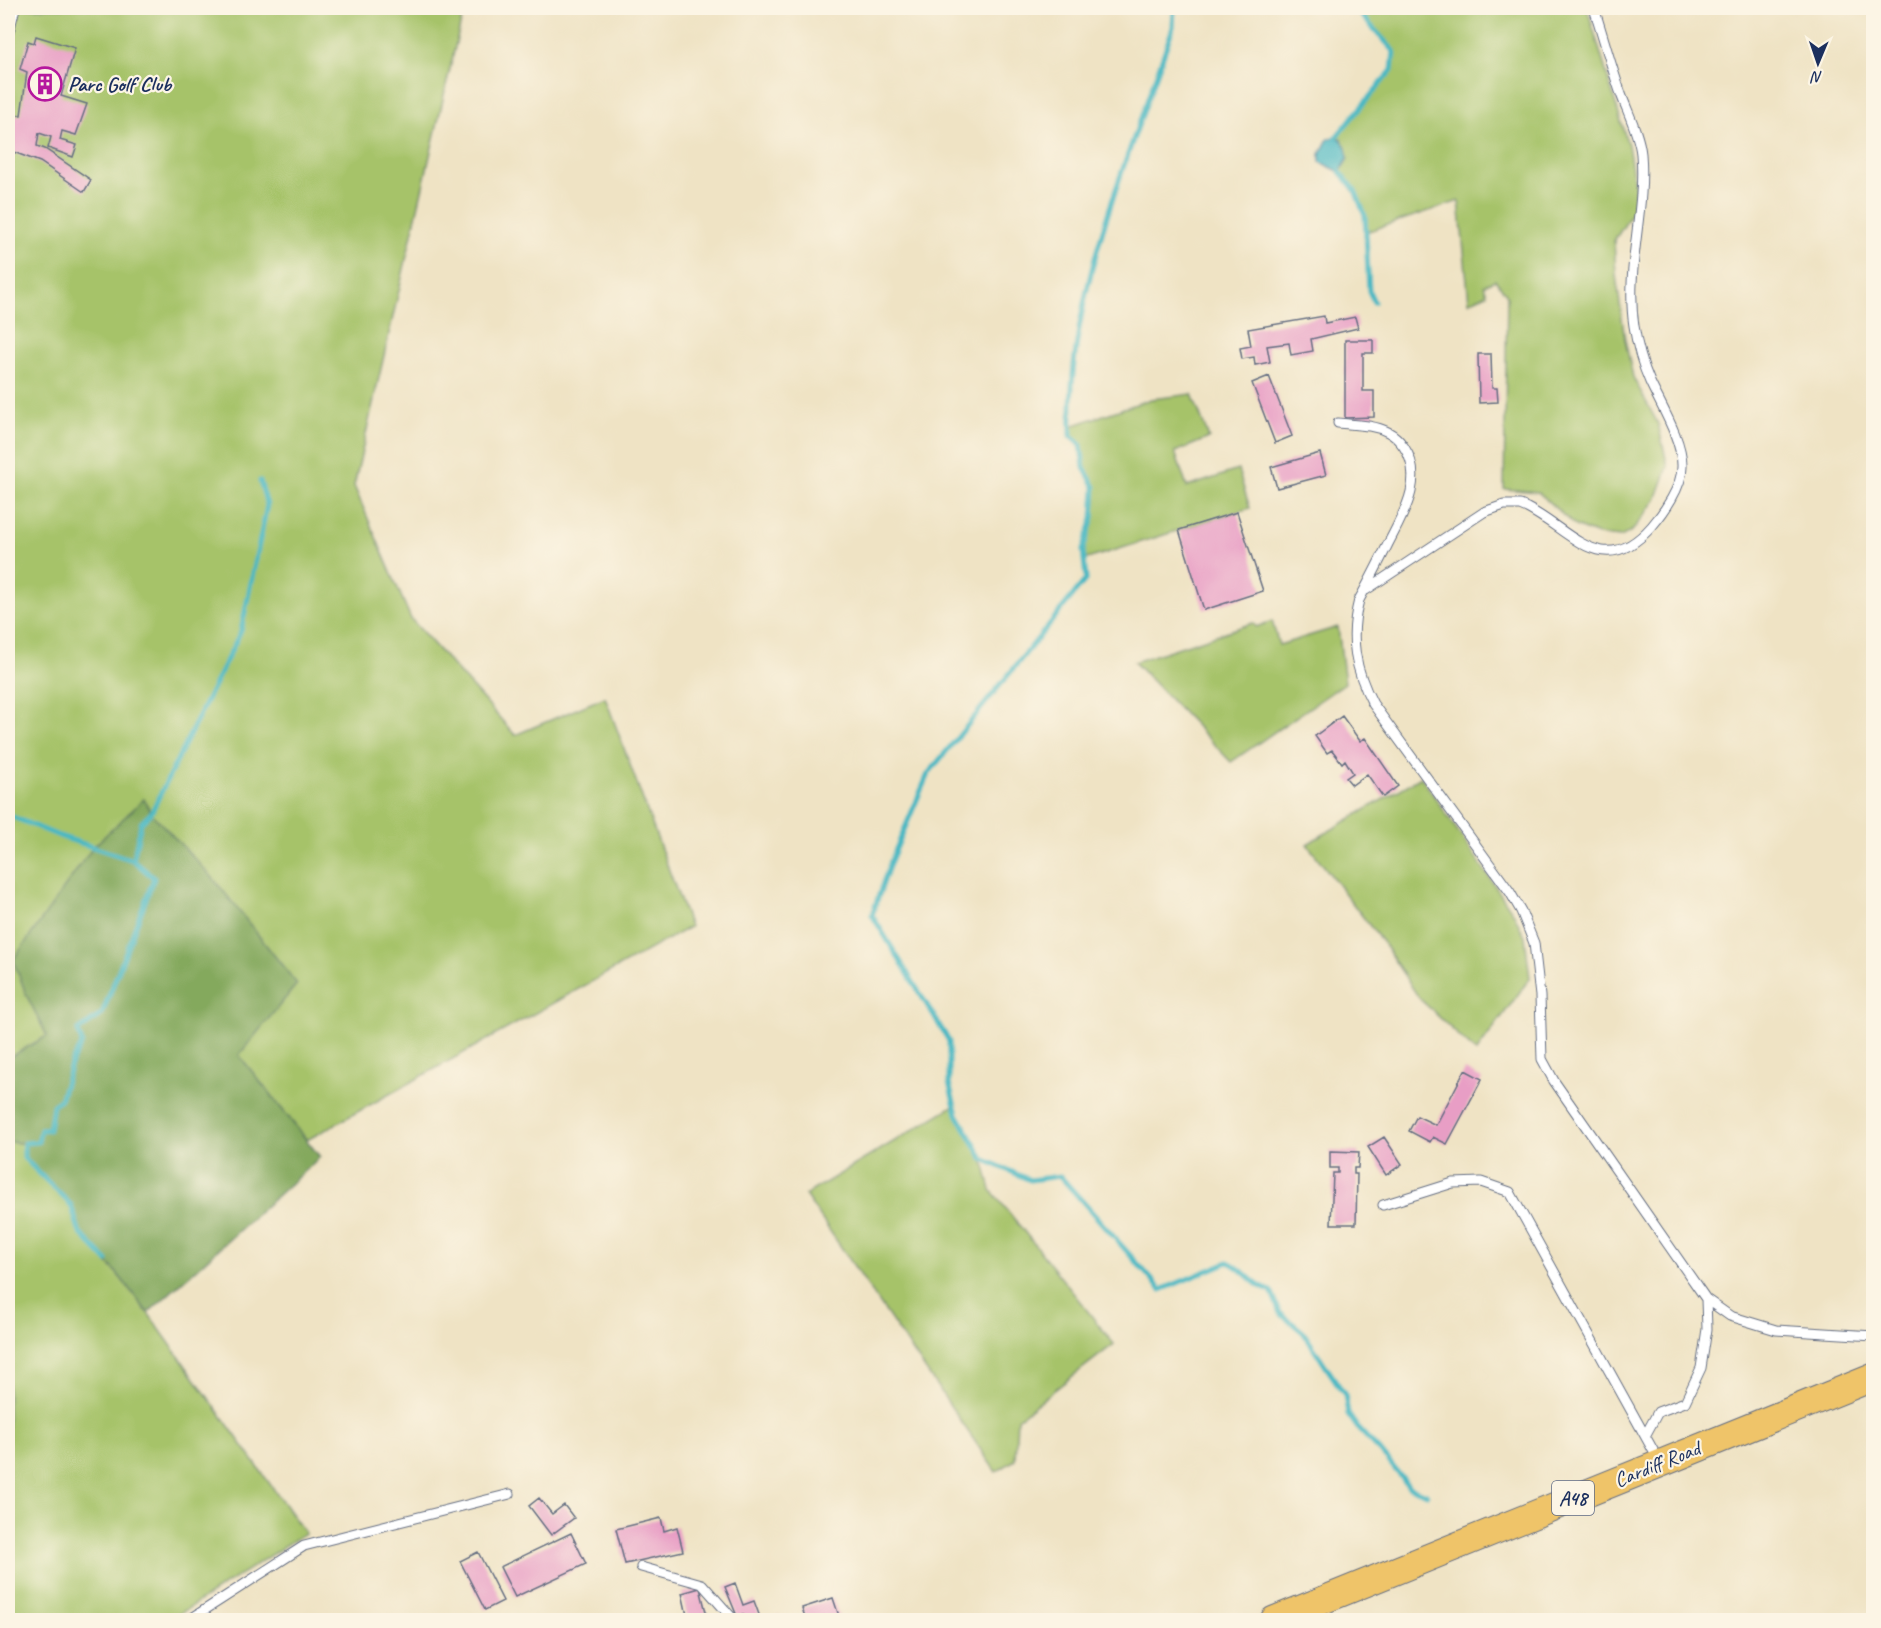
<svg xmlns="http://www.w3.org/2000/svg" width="1881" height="1628" viewBox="0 0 1881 1628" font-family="Caveat,sans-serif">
  <rect width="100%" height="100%" fill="#fcf5e5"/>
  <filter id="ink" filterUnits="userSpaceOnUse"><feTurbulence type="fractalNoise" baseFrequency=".0167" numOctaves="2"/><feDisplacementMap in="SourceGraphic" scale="12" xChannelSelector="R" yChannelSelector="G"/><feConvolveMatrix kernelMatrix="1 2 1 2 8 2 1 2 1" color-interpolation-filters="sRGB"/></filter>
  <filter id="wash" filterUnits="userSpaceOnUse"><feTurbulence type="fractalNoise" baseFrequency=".008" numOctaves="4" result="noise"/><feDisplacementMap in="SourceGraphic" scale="24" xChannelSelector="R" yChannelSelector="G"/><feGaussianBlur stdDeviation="1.35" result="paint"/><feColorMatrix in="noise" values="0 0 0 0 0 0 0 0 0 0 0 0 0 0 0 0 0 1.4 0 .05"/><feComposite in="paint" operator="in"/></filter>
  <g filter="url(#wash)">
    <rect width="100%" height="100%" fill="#efe3c4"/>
    <path fill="#a6c369" stroke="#607964" stroke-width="1.5" d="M8 8H464L354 486 411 619 515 735 605 697 690 927 307 1140 238 1055 151 813 144 800 27 996 48 1036 8 1058Z
      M1355 8H1587L1628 145 1635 188 1632 213 1614 241 1616 275 1625 340 1633 377 1658 424 1668 467 1656 500 1633 530 1621 537 1598 535 1575 526 1538 492 1504 489 1507 295 1495 280 1484 285 1487 294 1469 302 1459 201 1366 232C1365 208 1355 191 1340 172L1348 158 1341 139 1336 137 1392 70 1394 51Z
      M1192 394 1209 438 1175 452 1187 487 1238 470 1250 508 1084 560C1082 538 1102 508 1094 486 1091 480 1087 475 1084 469 1078 453 1087 450 1071 436V426L1151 399Z
      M1272 621 1279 645 1338 627 1345 683 1231 762 1134 662 1253 623 1256 627Z
      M1421 777 1514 914 1525 937 1530 978 1476 1052 1419 998 1383 943 1307 844Z
      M956 1104 957 1114 983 1159 991 1190 1114 1344 1017 1419 1015 1460 996 1472 805 1195Z
      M8 1142 24 1143 41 1177 71 1205 80 1233 116 1272 148 1313 305 1533 170 1620H8Z"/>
    <path fill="#84a95d" stroke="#506c5e" stroke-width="1.5" d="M144 799 151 813 213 878 297 984 239 1055 320 1157 148 1313 116 1272 80 1233 70 1205 24 1158V1143L8 1142V1058L47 1036 27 996 13 960 93 847Z"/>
    <path fill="#4ab8c3" stroke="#327490" stroke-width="1.5" d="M1336 137 1341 139 1346 148 1348 158 1340 172 1320 162V154L1328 139Z"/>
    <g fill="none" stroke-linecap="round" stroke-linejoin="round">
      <path stroke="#4ab8c3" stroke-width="5" d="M1174 8 1173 27C1129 159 1066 294 1071 436L1081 445 1084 468 1095 487 1093 518 1083 550 1086 579 928 774 890 863 872 915 949 1041V1083L957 1114 983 1159 1030 1180 1060 1176 1161 1290 1228 1262C1245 1269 1253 1287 1271 1291L1280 1313 1303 1332 1345 1395 1348 1414 1357 1427 1387 1459 1409 1487 1427 1494
        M1336 137 1392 70 1394 51 1355 8
        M1340 172 1355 190 1365 216 1369 291 1374 302
        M8 815 59 836 133 860
        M107 1261 80 1233 71 1205 24 1158V1143L38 1142 41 1129 49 1130 53 1105 60 1100 72 1061 82 1043 78 1031 102 1014 154 878 133 860 141 823 151 813 241 631 267 505 260 481"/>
    </g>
    <g id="blocks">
      <path fill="#e89ec5" d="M36 36 75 48 61 96 87 104 76 135 62 131 60 140 77 145 73 157 48 148 51 137 39 133 37 146 45 149 91 180 84 192 40 162 8 150V120L10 121 12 115H21L27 72 20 69 28 41 34 43Z
        M1324 316 1325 323 1355 317 1358 328 1311 339 1313 351 1291 355 1289 343 1267 346 1270 362 1255 365 1254 357 1242 359 1240 348 1251 346 1248 329Z
        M1345 340H1373V353H1363V391H1374V417L1345 418Z
        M1478 354H1491L1492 388H1497L1498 402 1479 403Z
        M1269 376 1292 436 1275 443 1252 383Z
        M1320 453 1326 475 1277 488 1271 467Z
        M1237 512 1263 591 1204 610 1179 530Z
        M1342 716 1360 741 1365 738 1398 786 1383 797 1367 774 1352 785 1346 778 1353 773 1345 760 1342 763 1332 750 1327 753 1315 736Z
        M1465 1070 1482 1079 1447 1144 1433 1137 1430 1142 1409 1131 1417 1116 1436 1125Z
        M1384 1137 1402 1164 1386 1175 1368 1147Z
        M1330 1151 1359 1152 1358 1168H1354V1174H1357L1356 1224H1331L1333 1173H1338V1168H1330Z
        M539 1498 552 1514 564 1505 574 1518 551 1535 529 1506Z
        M661 1518 664 1531 677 1527 683 1551 625 1564 616 1529Z
        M571 1533 586 1564 515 1597 500 1567Z
        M478 1552 503 1601 485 1610 460 1561Z
        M735 1583 743 1605 754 1601 761 1620H746L743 1614 737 1616 725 1587Z
        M700 1588 708 1620H688L682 1593Z
        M833 1598 839 1616 824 1620H806L802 1608Z
        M780 1615 782 1620H763Z"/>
    </g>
  </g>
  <g filter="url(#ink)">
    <use href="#blocks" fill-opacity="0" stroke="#656e82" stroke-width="1.5"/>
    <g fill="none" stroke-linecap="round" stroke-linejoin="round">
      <defs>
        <path id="lane" d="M8 36 15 8
          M1338 423C1354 425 1372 424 1388 432 1394 435 1400 441 1404 447 1426 480 1402 516 1387 546 1378 564 1369 582 1359 600 1349 638 1355 670 1373 704L1510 892 1521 911 1534 943 1540 996 1542 1059 1554 1081 1706 1299 1707 1329 1701 1368 1685 1402 1658 1412 1645 1436
          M1366 590 1484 512 1504 505H1520L1527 508C1572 531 1603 582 1652 526 1664 512 1682 487 1682 467 1683 441 1661 406 1650 382 1642 364 1637 345 1634 326 1625 269 1646 211 1641 154 1639 134 1628 113 1621 94 1611 66 1603 36 1594 8
          M1383 1205 1453 1183 1481 1182 1510 1192 1659 1461
          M1706 1299 1730 1316 1776 1330 1874 1336
          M641 1567 702 1584 734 1620
          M189 1620 304 1546 510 1494"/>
        <path id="primary" d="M1274 1620 1874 1377"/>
      </defs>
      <use href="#lane" stroke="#656e82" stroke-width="11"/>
      <use href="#primary" stroke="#656e82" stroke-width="29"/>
      <use href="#lane" stroke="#fff" stroke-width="9"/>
      <use href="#primary" stroke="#efc469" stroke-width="27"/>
    </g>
  </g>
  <defs>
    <symbol id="building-ring" viewBox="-11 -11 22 22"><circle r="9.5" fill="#fcf5e5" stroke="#b5179e" stroke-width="1.5"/><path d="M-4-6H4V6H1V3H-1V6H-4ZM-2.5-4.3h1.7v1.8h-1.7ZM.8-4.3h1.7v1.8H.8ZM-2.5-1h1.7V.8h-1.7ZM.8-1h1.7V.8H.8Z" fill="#b5179e"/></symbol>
  </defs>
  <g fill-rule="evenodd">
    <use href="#building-ring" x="26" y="65" width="38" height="38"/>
  </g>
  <g text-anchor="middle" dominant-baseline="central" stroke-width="4.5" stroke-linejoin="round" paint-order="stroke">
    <rect fill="#fcf5e5" stroke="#5e6a86" stroke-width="1.5" x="1552" y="1481" width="42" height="34" rx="4.5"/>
    <g font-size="20" font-weight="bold" fill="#1b2f5e">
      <text x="1573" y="1498">A48</text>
    </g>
    <g font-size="21" font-weight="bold" fill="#1b2f5e" stroke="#fcf5e5" text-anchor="start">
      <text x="68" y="84">Parc Golf Club</text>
    </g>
    <g font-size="21" fill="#1b2f5e" stroke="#fcf5e5">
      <text transform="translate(1657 1464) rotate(-22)">Cardiff Road</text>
    </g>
  </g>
  <rect width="1881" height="1628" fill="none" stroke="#fcf5e5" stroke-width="30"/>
  <g transform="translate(1818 63) rotate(182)" stroke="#fcf5e5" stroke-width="4.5" paint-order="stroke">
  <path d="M0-4.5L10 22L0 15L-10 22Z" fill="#1b2f5e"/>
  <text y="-9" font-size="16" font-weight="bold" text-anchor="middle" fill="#1b2f5e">N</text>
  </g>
</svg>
